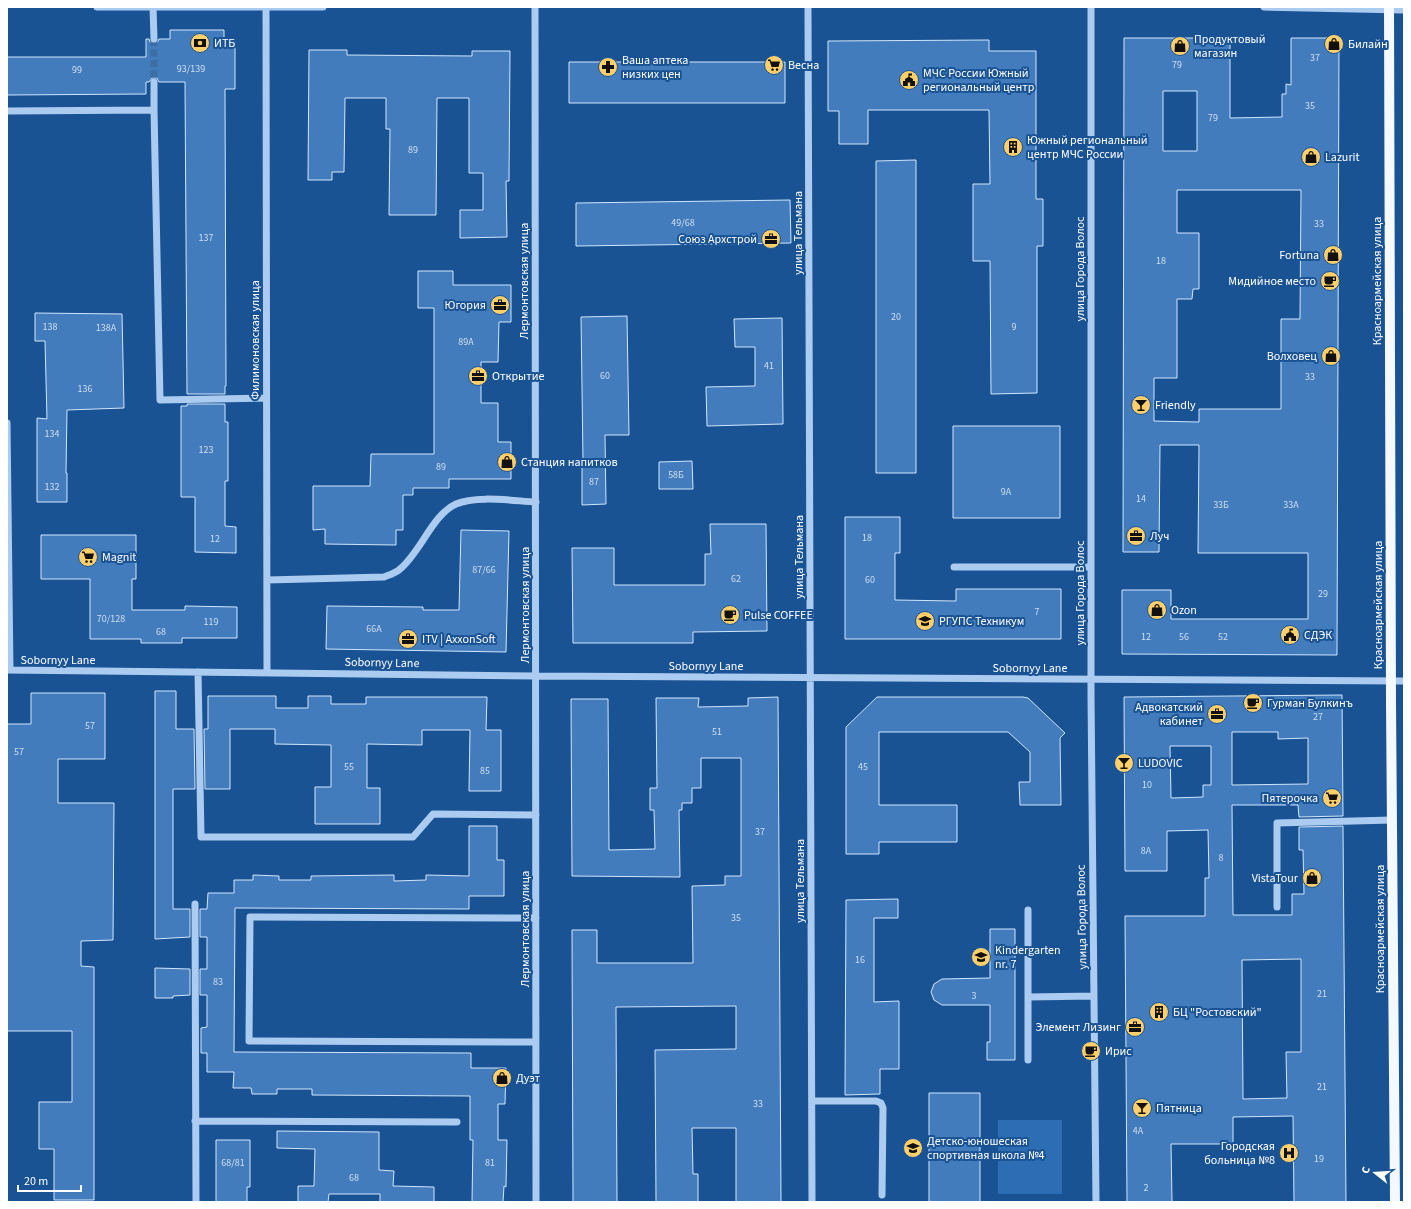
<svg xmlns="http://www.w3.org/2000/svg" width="1411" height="1209" viewBox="0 0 1411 1209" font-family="'Source Sans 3',sans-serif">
  <rect width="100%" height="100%" fill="#195394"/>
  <path fill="#2c6db3" d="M998 1120H1062V1194H998Z"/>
  <path fill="#427cbc" stroke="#d1e6fb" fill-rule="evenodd" d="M170 30H224V41H235V89H225L226 386H225V394H187L185 82H159L157 78H152L149 82H146V94L7 95V57H146V39H149L150 42 154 44 157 43 159 39H170Z
    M1124 38H1230V118L1282 117V94H1286V84L1291 85V38H1339L1337 655 1122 654V590H1171V619H1308V553H1198L1199 445H1160L1159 552H1123ZM1163 91H1197V151H1163ZM1177 190H1301L1300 319H1281V409H1199V422L1154 421V378H1177V299H1192L1193 289H1199V233H1177Z
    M989 40V51H1036V199H1043V246H1037V393L991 394 990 261H973V184H990L989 110H868V144H839V111H828V41Z
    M309 50H347V55L472 56V51H510L509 181H506L507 237 460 238V210H483V173H469V98H437L436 215H389L390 129H386V98H345L344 172H332V180H308Z
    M569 62H785V103H569Z
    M916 160V473H876V161Z
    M790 200 791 243 576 246V203Z
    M418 271H453V285H511V322H499L498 362H481V403H498V442H511V479H449V488H413V495H403V530H396V545L325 544V529L313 530V486H370L371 454H434V308H418Z
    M35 313 122 314 124 408 67 410 66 473H67V502H37V418L47 419 45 341H35Z
    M627 316 629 435H605L606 504 582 505V460H583L581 317Z
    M782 318 783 424 707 426 706 387 755 386V347H735L734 319Z
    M187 404H225V422H228V481H225V526L236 527V553L195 552V497H181V406H187Z
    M953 426H1060V518H953Z
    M692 461 693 489H659V462Z
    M845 517H900V553H895V600L956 601V589H1061V639H845Z
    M710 524H766L767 631 693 632V643H573L572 548H614V585H705V554H711Z
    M461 530 509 531 506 652 326 649 327 606 423 607V610H459Z
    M41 535H136V579H132V610H185V606L237 607V638H182V643H141V639H90V579H41Z
    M155 691H176V729H194L195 789H173V909H190V937L155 939Z
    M31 693H105V759H58V803H114L113 940 81 941V966L94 967V1200H54V1149H39V1102H72V1031H7V724H31Z
    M1342 695 1343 816 1299 817 1298 805H1232L1233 915H1292V894H1304L1303 850H1299V827L1343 826 1346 1202H1294L1293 1116 1233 1117V1144H1171L1172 1202H1127L1125 916H1205V878H1209L1208 830 1167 831V871H1125L1124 697ZM1232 732H1278V739L1308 738V784L1232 785ZM1170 746H1211V785H1203V797L1171 798ZM1301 959V1052H1286L1287 1098 1243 1099 1242 960Z
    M208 696H276V708H308V696H331V704H366V697H487L486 730H501V791H469L470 730H422V745L367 744V788H380V824H315V787H331V745L275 744V729H230V789H205L204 729H208Z
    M778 697 781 1202H736V1128H692L693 1174H698V1202H656L655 1050 736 1049V1006L616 1007 617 1202H573L572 930H597V963H693L692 886 725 885V876H741V758H701V788H692V803H682V810H679L680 877 572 876 571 699H608L609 850 655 849 654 810H650V788H657L656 698H699L698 707 748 706V698Z
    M877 697H1023L1028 698 1065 733 1060 738 1061 805H1020L1019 782H1030V752L1008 732H879V805H957V842H879V854H846V727Z
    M469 826H497V860H504V896H469V909L235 908 234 1052 471 1053V1068H506L505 1104H498V1140H507L506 1187 504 1186 503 1202H472L473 1140H470V1096L312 1095V1089H277V1094H252L251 1088H233L234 1072H207V1053H201V1028L207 1027V995H200V969H207V937H200V909H207L208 893H234V880H253V875L279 876V880H311V876L394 875V881L426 880V875L469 876Z
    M898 899V918H874V1002L899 1001V1069H880V1094L845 1095 846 900Z
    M990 929H1015V1060H987V1042H990V1005H942L934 1000 931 992 934 984 942 979 990 978Z
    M155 968 190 969V995L173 996V998H155Z
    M929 1093H980V1202H929Z
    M277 1131 379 1132V1170L394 1171 393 1186 434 1187V1202H380V1194H329L328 1202H298V1186H314L315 1149 277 1148Z
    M216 1140H250V1187H247V1202H216Z"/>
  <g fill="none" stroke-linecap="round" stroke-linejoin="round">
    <path stroke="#3c6da4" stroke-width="7" stroke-dasharray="7 3.5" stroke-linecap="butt" d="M154 39V82"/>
    <path stroke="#abccf0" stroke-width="7" d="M97 7H323
      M153 7 154 39
      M266 7 267 673
      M535 7 536 1202
      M808 7 812 1202
      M1091 7V695L1096 1202
      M1264 7 1404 10
      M154 110V82
      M7 111 154 110 160 400 266 398
      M7 423 10 670
      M954 567H1091
      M267 580 384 577C389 575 396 573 400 569 420 553 433 514 456 504 476 495 514 501 536 502
      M7 670 536 676 1404 681
      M198 672 201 837H413L433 814 536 815
      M195 904 196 1202
      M1277 907V823L1392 820
      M536 918 250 917 249 1041 536 1042
      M1028 997V910
      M1028 1060V997L1094 996
      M812 1101H876L881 1103 883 1108 882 1195
      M195 1121 457 1122"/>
    <path stroke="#f4f8ff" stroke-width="10" d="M1389 7 1391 703 1395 1202"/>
  </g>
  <defs>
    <symbol id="bank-disc" viewBox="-11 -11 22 22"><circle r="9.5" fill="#ffcf6a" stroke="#195394"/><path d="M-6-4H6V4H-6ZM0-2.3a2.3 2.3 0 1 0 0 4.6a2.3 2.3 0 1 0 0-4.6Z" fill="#111"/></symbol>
    <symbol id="shop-disc" viewBox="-11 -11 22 22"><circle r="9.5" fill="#ffcf6a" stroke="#195394"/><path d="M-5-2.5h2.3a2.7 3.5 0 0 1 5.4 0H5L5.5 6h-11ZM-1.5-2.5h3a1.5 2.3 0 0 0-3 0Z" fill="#111"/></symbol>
    <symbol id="supermarket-disc" viewBox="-11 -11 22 22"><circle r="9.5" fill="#ffcf6a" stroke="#195394"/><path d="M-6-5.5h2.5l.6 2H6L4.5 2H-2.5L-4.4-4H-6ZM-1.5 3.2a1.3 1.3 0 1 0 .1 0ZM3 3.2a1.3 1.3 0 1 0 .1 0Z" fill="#111"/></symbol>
    <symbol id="pharmacy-disc" viewBox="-11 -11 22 22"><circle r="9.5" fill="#ffcf6a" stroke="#195394"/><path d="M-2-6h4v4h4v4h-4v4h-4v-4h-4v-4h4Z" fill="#111"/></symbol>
    <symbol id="civic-disc" viewBox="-11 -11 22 22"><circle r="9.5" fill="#ffcf6a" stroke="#195394"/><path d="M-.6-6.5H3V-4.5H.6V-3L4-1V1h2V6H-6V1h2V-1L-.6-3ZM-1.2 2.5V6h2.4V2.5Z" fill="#111"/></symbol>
    <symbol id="building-disc" viewBox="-11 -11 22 22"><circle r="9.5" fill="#ffcf6a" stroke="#195394"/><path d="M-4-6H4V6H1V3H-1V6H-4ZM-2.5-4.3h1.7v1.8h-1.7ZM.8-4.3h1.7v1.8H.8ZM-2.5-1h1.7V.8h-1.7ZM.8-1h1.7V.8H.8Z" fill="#111"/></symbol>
    <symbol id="office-disc" viewBox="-11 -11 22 22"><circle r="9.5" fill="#ffcf6a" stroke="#195394"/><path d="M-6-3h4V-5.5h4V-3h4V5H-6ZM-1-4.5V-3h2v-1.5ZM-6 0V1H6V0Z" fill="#111"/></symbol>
    <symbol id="cafe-disc" viewBox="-11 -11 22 22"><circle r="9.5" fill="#ffcf6a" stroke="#195394"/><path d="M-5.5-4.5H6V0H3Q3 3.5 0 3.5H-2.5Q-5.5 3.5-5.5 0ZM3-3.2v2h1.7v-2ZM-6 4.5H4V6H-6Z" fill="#111"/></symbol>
    <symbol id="bar-disc" viewBox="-11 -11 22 22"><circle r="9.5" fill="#ffcf6a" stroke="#195394"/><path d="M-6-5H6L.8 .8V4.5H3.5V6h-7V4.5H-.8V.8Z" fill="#111"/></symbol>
    <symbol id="university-disc" viewBox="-11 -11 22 22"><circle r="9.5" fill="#ffcf6a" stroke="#195394"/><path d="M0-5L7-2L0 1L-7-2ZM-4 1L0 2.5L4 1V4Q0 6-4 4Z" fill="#111"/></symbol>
    <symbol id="school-disc" viewBox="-11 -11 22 22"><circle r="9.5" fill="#ffcf6a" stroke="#195394"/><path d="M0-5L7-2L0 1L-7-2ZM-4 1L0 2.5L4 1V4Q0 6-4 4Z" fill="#111"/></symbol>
    <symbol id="hospital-disc" viewBox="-11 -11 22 22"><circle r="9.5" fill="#ffcf6a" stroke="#195394"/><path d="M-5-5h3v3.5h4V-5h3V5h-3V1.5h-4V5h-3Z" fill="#111"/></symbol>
  </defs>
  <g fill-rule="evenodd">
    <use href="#bank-disc" x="189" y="32" width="22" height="22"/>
    <use href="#shop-disc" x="1323" y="33" width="22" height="22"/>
    <use href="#shop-disc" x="1169" y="35" width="22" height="22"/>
    <use href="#supermarket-disc" x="763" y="54" width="22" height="22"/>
    <use href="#pharmacy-disc" x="597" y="56" width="22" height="22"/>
    <use href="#civic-disc" x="898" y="69" width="22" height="22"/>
    <use href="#building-disc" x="1002" y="136" width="22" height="22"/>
    <use href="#shop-disc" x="1300" y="146" width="22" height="22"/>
    <use href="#office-disc" x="760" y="228" width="22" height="22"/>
    <use href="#shop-disc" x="1322" y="244" width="22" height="22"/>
    <use href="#cafe-disc" x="1319" y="270" width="22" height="22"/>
    <use href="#office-disc" x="489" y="294" width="22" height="22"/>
    <use href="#shop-disc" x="1320" y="345" width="22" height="22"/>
    <use href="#office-disc" x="467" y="365" width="22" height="22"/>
    <use href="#bar-disc" x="1130" y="394" width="22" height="22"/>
    <use href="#shop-disc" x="496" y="451" width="22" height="22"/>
    <use href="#office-disc" x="1125" y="525" width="22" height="22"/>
    <use href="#supermarket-disc" x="77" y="546" width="22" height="22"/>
    <use href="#shop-disc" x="1146" y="599" width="22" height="22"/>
    <use href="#cafe-disc" x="719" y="604" width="22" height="22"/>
    <use href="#university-disc" x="914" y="610" width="22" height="22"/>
    <use href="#civic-disc" x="1279" y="624" width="22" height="22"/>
    <use href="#office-disc" x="397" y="628" width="22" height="22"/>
    <use href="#cafe-disc" x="1242" y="692" width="22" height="22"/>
    <use href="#office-disc" x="1206" y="703" width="22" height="22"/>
    <use href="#bar-disc" x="1113" y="752" width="22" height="22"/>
    <use href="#supermarket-disc" x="1321" y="787" width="22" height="22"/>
    <use href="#shop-disc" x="1301" y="867" width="22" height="22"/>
    <use href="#school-disc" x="970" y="946" width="22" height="22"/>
    <use href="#building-disc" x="1148" y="1001" width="22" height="22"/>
    <use href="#office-disc" x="1124" y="1016" width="22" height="22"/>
    <use href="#cafe-disc" x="1080" y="1040" width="22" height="22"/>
    <use href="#shop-disc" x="491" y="1067" width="22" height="22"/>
    <use href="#bar-disc" x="1131" y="1097" width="22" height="22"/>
    <use href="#school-disc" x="902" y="1137" width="22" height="22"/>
    <use href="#hospital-disc" x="1278" y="1142" width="22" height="22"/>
  </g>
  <g text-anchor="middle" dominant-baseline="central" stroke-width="4" stroke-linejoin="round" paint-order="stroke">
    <g font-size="10" fill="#d0deee">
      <text x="1315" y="58">37</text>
      <text x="1177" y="65">79</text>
      <text x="191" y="69">93/139</text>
      <text x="77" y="70">99</text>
      <text x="1310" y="106">35</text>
      <text x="1213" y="118">79</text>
      <text x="413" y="150">89</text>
      <text x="683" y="223">49/68</text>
      <text x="1319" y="224">33</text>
      <text x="206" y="238">137</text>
      <text x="1161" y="261">18</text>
      <text x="896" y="317">20</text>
      <text x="50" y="327">138</text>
      <text x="1014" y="327">9</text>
      <text x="106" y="328">138А</text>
      <text x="466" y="342">89А</text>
      <text x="769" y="366">41</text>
      <text x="605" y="376">60</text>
      <text x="1310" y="377">33</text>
      <text x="85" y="389">136</text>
      <text x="52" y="434">134</text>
      <text x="206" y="450">123</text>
      <text x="441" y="467">89</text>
      <text x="676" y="475">58Б</text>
      <text x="594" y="482">87</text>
      <text x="52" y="487">132</text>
      <text x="1006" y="492">9А</text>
      <text x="1141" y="499">14</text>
      <text x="1221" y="505">33Б</text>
      <text x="1291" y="505">33А</text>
      <text x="867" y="538">18</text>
      <text x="215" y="539">12</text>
      <text x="484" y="570">87/66</text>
      <text x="736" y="579">62</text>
      <text x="870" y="580">60</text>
      <text x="1323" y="594">29</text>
      <text x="1037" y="612">7</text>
      <text x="111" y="619">70/128</text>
      <text x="211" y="622">119</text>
      <text x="374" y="629">66А</text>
      <text x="161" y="632">68</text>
      <text x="1146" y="637">12</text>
      <text x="1184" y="637">56</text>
      <text x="1223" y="637">52</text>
      <text x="1318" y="717">27</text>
      <text x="90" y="726">57</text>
      <text x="717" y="732">51</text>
      <text x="19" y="752">57</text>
      <text x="349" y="767">55</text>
      <text x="863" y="767">45</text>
      <text x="485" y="771">85</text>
      <text x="1147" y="785">10</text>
      <text x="760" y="832">37</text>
      <text x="1146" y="851">8А</text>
      <text x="1221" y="858">8</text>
      <text x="736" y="918">35</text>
      <text x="860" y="960">16</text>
      <text x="218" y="982">83</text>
      <text x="1322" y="994">21</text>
      <text x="974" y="996">3</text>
      <text x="1322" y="1087">21</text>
      <text x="758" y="1104">33</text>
      <text x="1138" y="1131">4А</text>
      <text x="1319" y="1159">19</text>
      <text x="233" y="1163">68/81</text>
      <text x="490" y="1163">81</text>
      <text x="354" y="1178">68</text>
      <text x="1146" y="1188">2</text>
    </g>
    <g font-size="12" fill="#fff" stroke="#195394" text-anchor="start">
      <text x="1194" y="39">Продуктовый<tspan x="1194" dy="14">магазин</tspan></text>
      <text x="214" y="43">ИТБ</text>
      <text x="1348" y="44">Билайн</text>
      <text x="622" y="60">Ваша аптека<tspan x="622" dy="14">низких цен</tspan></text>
      <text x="788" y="65">Весна</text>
      <text x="923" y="73">МЧС России Южный<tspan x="923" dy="14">региональный центр</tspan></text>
      <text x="1027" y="140">Южный региональный<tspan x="1027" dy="14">центр МЧС России</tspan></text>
      <text x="1325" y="157">Lazurit</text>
      <text x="757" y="239" text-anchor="end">Союз Архстрой</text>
      <text x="1319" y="255" text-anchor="end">Fortuna</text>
      <text x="1316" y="281" text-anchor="end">Мидийное место</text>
      <text x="486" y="305" text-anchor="end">Югория</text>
      <text x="1317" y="356" text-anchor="end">Волховец</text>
      <text x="492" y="376">Открытие</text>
      <text x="1155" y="405">Friendly</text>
      <text x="521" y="462">Станция напитков</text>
      <text x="1150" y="536">Луч</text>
      <text x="102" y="557">Magnit</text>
      <text x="1171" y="610">Ozon</text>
      <text x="744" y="615">Pulse COFFEE</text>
      <text x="939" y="621">РГУПС Техникум</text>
      <text x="1304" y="635">СДЭК</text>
      <text x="422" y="639">ITV | AxxonSoft</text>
      <text x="1267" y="703">Гурман Булкинъ</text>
      <text x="1203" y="707" text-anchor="end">Адвокатский<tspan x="1203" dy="14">кабинет</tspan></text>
      <text x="1138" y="763">LUDOVIC</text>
      <text x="1318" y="798" text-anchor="end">Пятерочка</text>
      <text x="1298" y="878" text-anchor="end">VistaTour</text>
      <text x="995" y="950">Kindergarten<tspan x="995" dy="14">nr. 7</tspan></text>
      <text x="1173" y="1012">БЦ "Ростовский"</text>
      <text x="1121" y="1027" text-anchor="end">Элемент Лизинг</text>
      <text x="1105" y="1051">Ирис</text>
      <text x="516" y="1078">Дуэт</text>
      <text x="1156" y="1108">Пятница</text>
      <text x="927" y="1141">Детско-юношеская<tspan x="927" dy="14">спортивная школа №4</tspan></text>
      <text x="1275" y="1146" text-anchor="end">Городская<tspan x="1275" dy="14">больница №8</tspan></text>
    </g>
    <g font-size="12" fill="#fff" stroke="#195394">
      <text transform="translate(798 233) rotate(-90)">улица Тельмана</text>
      <text transform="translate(1080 269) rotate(-90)">улица Города Волос</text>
      <text transform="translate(524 281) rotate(-90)">Лермонтовская улица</text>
      <text transform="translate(1377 281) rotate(-90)">Красноармейская улица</text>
      <text transform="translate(255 340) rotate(-90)">Филимоновская улица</text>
      <text transform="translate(799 557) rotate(-90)">улица Тельмана</text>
      <text transform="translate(1080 593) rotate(-90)">улица Города Волос</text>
      <text transform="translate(525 605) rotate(-90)">Лермонтовская улица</text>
      <text transform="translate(1378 605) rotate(-90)">Красноармейская улица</text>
      <text x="58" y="660">Sobornyy Lane</text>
      <text transform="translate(382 663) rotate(1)">Sobornyy Lane</text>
      <text x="706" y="666">Sobornyy Lane</text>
      <text x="1030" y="668">Sobornyy Lane</text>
      <text transform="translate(800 881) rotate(-90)">улица Тельмана</text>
      <text transform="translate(1082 917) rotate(-91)">улица Города Волос</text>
      <text transform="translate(525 929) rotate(-90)">Лермонтовская улица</text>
      <text transform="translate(1380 929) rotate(-90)">Красноармейская улица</text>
    </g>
  </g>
  <rect width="1411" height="1209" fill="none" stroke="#ffffff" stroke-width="16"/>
  <g transform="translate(1375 1173) rotate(287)" stroke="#195394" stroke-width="3" paint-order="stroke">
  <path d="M0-3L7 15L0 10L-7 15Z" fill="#ffffff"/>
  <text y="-6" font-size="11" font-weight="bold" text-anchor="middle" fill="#ffffff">С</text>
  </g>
  <path d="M18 1185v6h63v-6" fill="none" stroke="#ffffff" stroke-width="2"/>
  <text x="24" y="1185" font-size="12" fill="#ffffff" stroke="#195394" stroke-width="3" paint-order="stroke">20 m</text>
</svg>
